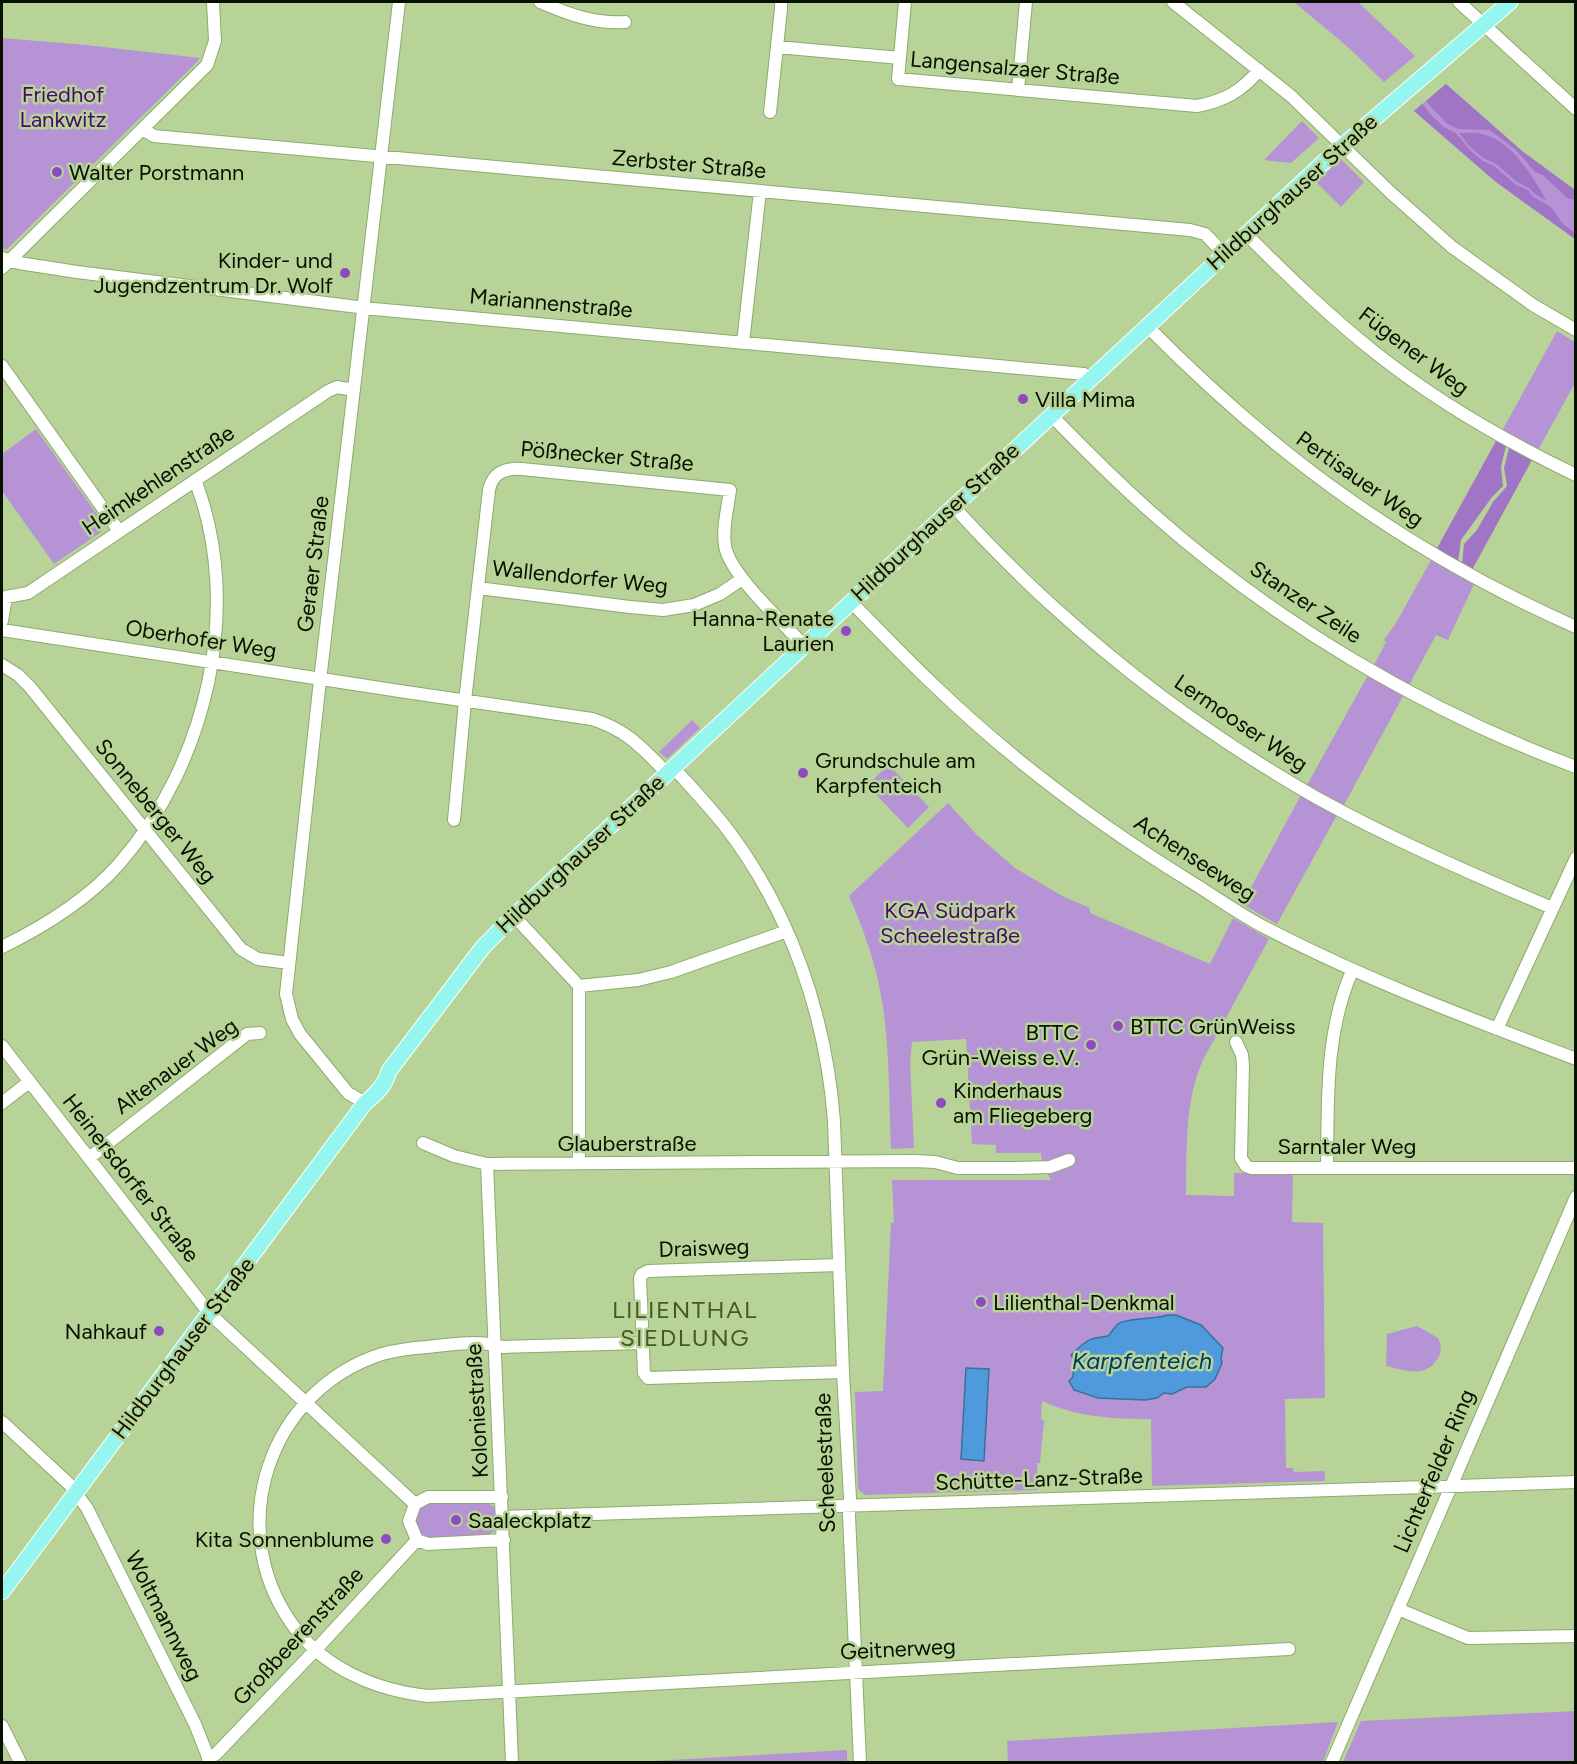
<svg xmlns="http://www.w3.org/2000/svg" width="1577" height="1764" viewBox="0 0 1577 1764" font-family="Figtree,sans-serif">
  <rect width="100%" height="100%" fill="#b8d397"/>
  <path fill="#b693d5" d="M1294 2H1358L1415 56 1384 82 1349 48Z
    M2 38 86 45 200 58 193 66 6 250 2 248Z
    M1446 84 1522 151 1575 190V239L1496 182 1414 111Z
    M1302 121 1319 138 1291 163 1264 160Z
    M1341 159 1364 182 1341 207 1316 182Z
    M1557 331 1575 342V383L1538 450 1502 431Z
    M36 429 103 523 101 532 54 564 2 491V454Z
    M1431 560 1474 584 1448 640 1436 635 1409 685 1374 665 1386 642 1384 640 1396 623Z
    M1368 675 1403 696 1344 805 1307 785Z
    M692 720 700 728 668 758 665 757 659 752Z
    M889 765 929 807 908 828 867 785Z
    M1301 795 1337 815 1277 924 1242 904Z
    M948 803 977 835 1015 868 1062 896 1090 908V913L1210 964 1233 918 1269 939 1204 1058C1184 1101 1187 1148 1186 1195L1234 1196V1173L1293 1174 1292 1222 1323 1223 1325 1398 1285 1399 1286 1468H1293L1294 1472 1325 1471V1481L1152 1486 1151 1419C1113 1419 1076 1417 1042 1401L1041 1419 1044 1420 1040 1463H1037L1038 1490 865 1495 858 1489 855 1392 883 1391 891 1223 894 1222 892 1180H1051L1042 1163 1041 1153H996V1145L972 1144 966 1039 912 1042 910 1062 914 1148 891 1149C889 1101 890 1050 882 1001 876 964 864 930 849 896Z
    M1417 1326 1438 1338C1442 1347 1442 1353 1436 1361 1424 1378 1403 1370 1386 1366L1387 1334Z
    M484 1500 498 1510 499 1526C495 1530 489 1536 484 1538 476 1540 431 1540 424 1536 407 1528 417 1504 432 1501 449 1499 467 1500 484 1500Z
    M1575 1711V1762H1343L1361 1721Z
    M1338 1722 1323 1762H1008L1007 1741Z
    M847 1750V1762H635Z"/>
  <path fill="#a075c6" d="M1446 84 1522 151 1575 190V200L1567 198 1543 175 1535 172 1516 150 1490 130 1458 129 1446 123 1426 101Z
    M1422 104 1433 117 1444 127 1456 133 1470 150 1483 161 1494 166 1516 185 1528 190 1533 197 1551 207 1563 224 1575 233V239L1496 182 1414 111Z
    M1459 133C1467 133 1475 132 1483 134 1513 142 1532 176 1547 201L1536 195 1529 188 1517 182 1495 163 1485 159 1472 149Z
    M1496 441 1506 446 1501 467 1503 486 1492 497 1461 540 1458 562 1436 550Z
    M1509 448 1532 460 1472 570 1462 564 1464 544 1477 530 1493 502 1507 486 1504 468Z"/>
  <path fill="#4e9add" stroke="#39719b" stroke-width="1.5" d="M1168 1315H1176L1201 1325 1223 1348 1221 1358 1222 1363 1219 1370 1215 1379 1206 1387H1187L1172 1394 1164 1393 1157 1398 1145 1400 1098 1398 1074 1390 1069 1381 1073 1377 1074 1360 1071 1355C1087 1340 1086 1339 1108 1336 1112 1332 1114 1327 1118 1324 1128 1317 1154 1320 1168 1315Z
    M966 1368 989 1369 984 1461 961 1459Z"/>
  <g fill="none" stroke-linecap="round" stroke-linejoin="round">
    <defs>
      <path id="minor" d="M540 2C568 14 594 24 625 22
        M905 2 898 79 1197 106C1224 101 1242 91 1259 70
        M1173 2 1291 96 1390 192 1452 247 1533 305 1576 330
        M1459 2 1576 109
        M777 47 900 58
        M1018 90 1026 2
        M770 112 781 9V2
        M144 130 154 136 1190 230 1205 234 1224 254
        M1246 234C1288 276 1331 318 1377 354 1439 403 1505 441 1576 475
        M2 258 19 263 77 272 374 309 1063 372 1084 374 1089 379
        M2 268 207 65 215 41 213 2
        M1147 326C1275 456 1408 553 1576 627
        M743 343 760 191
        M2 366 119 531
        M1051 415C1084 449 1117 482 1152 513 1275 622 1422 710 1576 767
        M953 506C986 542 1020 577 1056 609 1135 681 1224 745 1317 798 1393 840 1472 874 1552 908
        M478 588 630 607 663 610 694 605 720 594 742 579
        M850 601C879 630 907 660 937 688 1014 762 1102 827 1193 883 1217 898 1241 915 1266 928 1366 980 1471 1019 1576 1059
        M2 621 6 597 28 593 328 391 337 387 354 390
        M2 630 406 692 592 719C627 730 641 747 667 773
        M2 665 18 675 30 687 241 949 258 959 289 963
        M673 767C690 786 708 805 724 825 790 910 826 1015 834 1121L843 1372 850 1498 849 1515 860 1762
        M454 820 465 701 489 490C493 472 505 468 522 469L730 490C728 507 722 528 725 546 730 575 783 622 803 645
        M514 916 579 986V1163
        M2 947C45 926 87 900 119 864 207 763 244 606 195 480
        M579 986 638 980 671 972 787 931
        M1497 1029 1576 858
        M1236 1042 1242 1055 1243 1065 1241 1158 1246 1166 1251 1168H1576
        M2 1046 209 1313 415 1504
        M2 1103 29 1082
        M365 1103 348 1093 300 1034 292 1019 286 994 319 689 399 2
        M423 1143 454 1156 487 1164 915 1161 935 1162 958 1168H1014L1050 1167 1069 1160
        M89 1158 247 1034 260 1033
        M487 1164 512 1762
        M1327 1166C1328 1099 1325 1033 1352 971
        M839 1265 648 1271 642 1274 640 1278 644 1373 648 1378 843 1372
        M643 1343 503 1347C480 1340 452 1344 427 1347 412 1348 397 1350 382 1354 269 1390 223 1527 292 1624 323 1668 375 1690 428 1696L1289 1649
        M2 1422 69 1484 87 1508 195 1724 210 1762
        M502 1497H428L415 1504 409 1521 417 1540 428 1544 504 1540
        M503 1517 1576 1482
        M1398 1609 1468 1638 1576 1636
        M2 1726 20 1762
        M208 1759 216 1754 321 1644 417 1540
        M1332 1762 1576 1197"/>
      <path id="major" d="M2 1592 365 1103C376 1094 385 1086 389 1071L483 947 514 916 1326 160 1510 2"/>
    </defs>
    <use href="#minor" stroke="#8fa96e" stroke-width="14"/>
    <use href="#major" stroke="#fff" stroke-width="17"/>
    <use href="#minor" stroke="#fff" stroke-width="12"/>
    <use href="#major" stroke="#94f6ef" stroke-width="15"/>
  </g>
  <g fill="#8d4bbf" stroke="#b8d397" stroke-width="2">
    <circle cx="57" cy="172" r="6"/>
    <circle cx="345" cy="273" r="6"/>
    <circle cx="1023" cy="399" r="6"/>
    <circle cx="846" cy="631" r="6"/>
    <circle cx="803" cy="773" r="6"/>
    <circle cx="1118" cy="1026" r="6"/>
    <circle cx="1091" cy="1045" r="6"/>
    <circle cx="941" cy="1103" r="6"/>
    <circle cx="981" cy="1302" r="6"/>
    <circle cx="159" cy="1331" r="6"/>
    <circle cx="456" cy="1520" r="6"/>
    <circle cx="386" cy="1539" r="6"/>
  </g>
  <g text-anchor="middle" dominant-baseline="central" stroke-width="5" stroke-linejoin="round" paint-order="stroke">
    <g font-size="22" fill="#081000" stroke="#b8d397">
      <text transform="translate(1015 68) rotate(5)">Langensalzaer Straße</text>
      <text transform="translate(689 164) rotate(5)">Zerbster Straße</text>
      <text transform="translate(1292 192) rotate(-42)">Hildburghauser Straße</text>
      <text transform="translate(551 303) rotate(5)">Mariannenstraße</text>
      <text transform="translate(1414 351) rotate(37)">Fügener Weg</text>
      <text transform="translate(607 456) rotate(5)">Pößnecker Straße</text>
      <text transform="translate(1360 479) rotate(35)">Pertisauer Weg</text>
      <text transform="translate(158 480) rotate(-34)">Heimkehlenstraße</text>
      <text transform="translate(935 522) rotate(-43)">Hildburghauser Straße</text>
      <text transform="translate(313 564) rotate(-83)">Geraer Straße</text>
      <text transform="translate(580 577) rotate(6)">Wallendorfer Weg</text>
      <text transform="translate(1306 602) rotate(34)">Stanzer Zeile</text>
      <text transform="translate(201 639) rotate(9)">Oberhofer Weg</text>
      <text transform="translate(1241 723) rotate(34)">Lermooser Weg</text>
      <text transform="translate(156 811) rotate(51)">Sonneberger Weg</text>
      <text transform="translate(580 854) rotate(-43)">Hildburghauser Straße</text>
      <text transform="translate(1195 858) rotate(33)">Achenseeweg</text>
      <text transform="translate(176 1066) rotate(-36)">Altenauer Weg</text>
      <text x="627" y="1143">Glauberstraße</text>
      <text x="1347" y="1146">Sarntaler Weg</text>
      <text transform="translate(131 1178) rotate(52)">Heinersdorfer Straße</text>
      <text transform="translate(704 1248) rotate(-2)">Draisweg</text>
      <text transform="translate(183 1348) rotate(-53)">Hildburghauser Straße</text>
      <text transform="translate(477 1411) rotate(-93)">Koloniestraße</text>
      <text transform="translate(825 1463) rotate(-92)">Scheelestraße</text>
      <text transform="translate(1434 1471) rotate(-67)">Lichterfelder Ring</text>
      <text transform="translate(1039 1479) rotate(-2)">Schütte-Lanz-Straße</text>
      <text transform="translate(164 1616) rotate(63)">Woltmannweg</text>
      <text transform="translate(298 1636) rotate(-47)">Großbeerenstraße</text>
      <text transform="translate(898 1649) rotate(-3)">Geitnerweg</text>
    </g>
    <g font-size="22" fill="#49076e" stroke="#b8d397">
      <text x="63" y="94">Friedhof<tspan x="63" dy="25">Lankwitz</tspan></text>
      <text x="950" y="910">KGA Südpark<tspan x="950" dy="25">Scheelestraße</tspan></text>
    </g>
    <g font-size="22" fill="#081000" stroke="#b8d397" text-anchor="start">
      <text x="69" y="172">Walter Porstmann</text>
      <text x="333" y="260" text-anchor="end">Kinder- und<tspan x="333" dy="25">Jugendzentrum Dr. Wolf</tspan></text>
      <text x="1035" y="399">Villa Mima</text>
      <text x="834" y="618" text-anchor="end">Hanna-Renate<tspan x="834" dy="25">Laurien</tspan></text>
      <text x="815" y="760">Grundschule am<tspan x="815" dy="25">Karpfenteich</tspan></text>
      <text x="1130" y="1026">BTTC GrünWeiss</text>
      <text x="1079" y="1032" text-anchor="end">BTTC<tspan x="1079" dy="25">Grün-Weiss e.V.</tspan></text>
      <text x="953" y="1090">Kinderhaus<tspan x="953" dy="25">am Fliegeberg</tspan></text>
      <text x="993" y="1302">Lilienthal-Denkmal</text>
      <text x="147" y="1331" text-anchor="end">Nahkauf</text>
      <text x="468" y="1520">Saaleckplatz</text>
      <text x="374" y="1539" text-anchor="end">Kita Sonnenblume</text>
    </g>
    <g font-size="24" letter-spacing="1.5" fill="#435a21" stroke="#b8d397">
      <text x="685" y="1309">LILIENTHAL<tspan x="685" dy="28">SIEDLUNG</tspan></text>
    </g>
    <g font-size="24" font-style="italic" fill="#003b66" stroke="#b8d397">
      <text x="1142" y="1360">Karpfenteich</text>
    </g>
  </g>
  <rect width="1577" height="1764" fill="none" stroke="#081000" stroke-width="6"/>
</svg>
